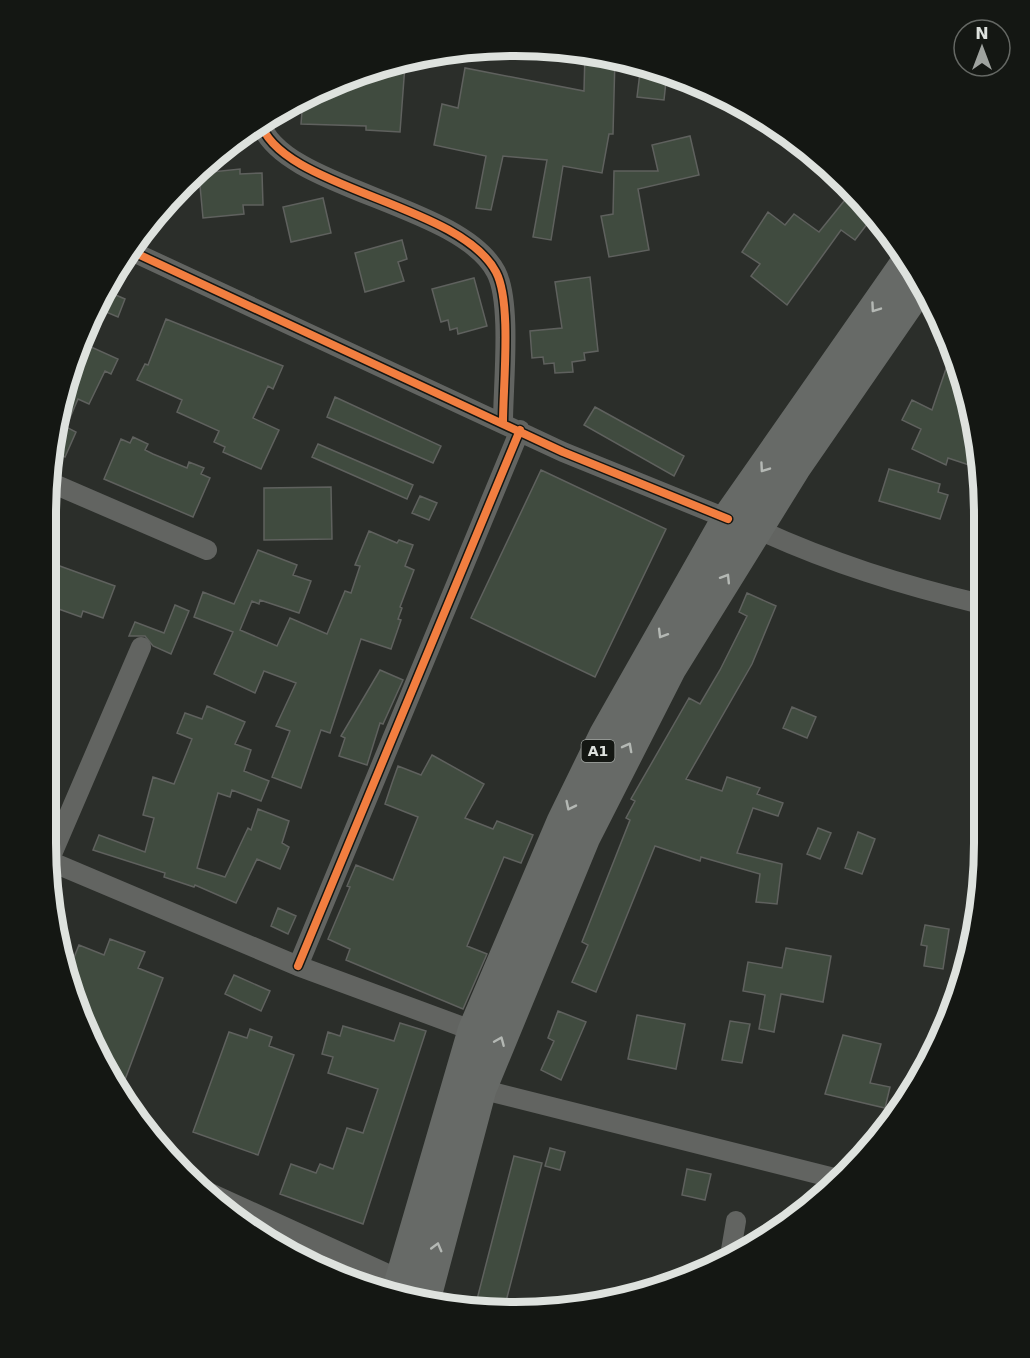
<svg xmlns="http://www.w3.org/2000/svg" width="1030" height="1358" viewBox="0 0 1030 1358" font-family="'DejaVu Sans',sans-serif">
  <rect width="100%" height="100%" fill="#2b2e2a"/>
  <path fill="#404b3f" stroke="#5f615e" stroke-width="1.5" d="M585 52 615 57 613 134H609L602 173 563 166 551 240 533 237 547 160 503 156 491 210 476 208 486 156 434 145 442 104 458 108 465 68 584 91Z
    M392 64 405 65 400 132 366 130V126L301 124 303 98 319 89 330 90V83L335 81Z
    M641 64 667 72 664 100 637 97Z
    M690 136 699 175 638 189 649 250 609 257 601 216 613 214 614 171H658L652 145Z
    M240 169V174L262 173 263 205H243L244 214 203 218 199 175 202 173Z
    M853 190 874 215 855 240 841 230 787 305 751 276 760 264 742 252 768 212 785 225 794 214 819 232Z
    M323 198 331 233 291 242 283 207Z
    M402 240 407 259 398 262 404 281 365 292 355 253Z
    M590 277 598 351 584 353 585 360 572 362 573 372 555 373 554 363 544 364 543 357 532 358 530 331 562 328 555 282Z
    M474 278 487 326 458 334 457 328 450 330 448 320 441 322 432 289Z
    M104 290 125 299 118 317 94 307Z
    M166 319 283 366 273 389 268 386 253 418 279 430 261 469 223 452 225 447 214 442 219 431 177 412 182 400 137 380 145 364 148 365Z
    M80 342 118 359 111 374 105 371 89 404 78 399 66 427 76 432 65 457 52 451 61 393Z
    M948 363 961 367 981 454V469L948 458 946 465 912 449 921 429 902 420 912 400 932 410Z
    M335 397 441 446 433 463 327 417Z
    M595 407 684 456 674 476 584 425Z
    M133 437 148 444 145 450 153 454 187 468 189 462 204 468 201 474 210 478 193 517 104 479 121 439 130 443Z
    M318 444 413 485 407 499 312 457Z
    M889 469 940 484 938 492 948 495 940 519 879 501Z
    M541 470 666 529 595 677 471 618Z
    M331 487 332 539 264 540V488Z
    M420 496 437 503 429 520 412 513Z
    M369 531 397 543 399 540 413 545 405 566 414 570 400 607 402 608 398 619 401 620 391 649 361 639 330 733 321 730 301 788 272 777 290 731 276 726 296 683 264 671 255 693 214 674 233 632 194 617 203 592 234 604 258 550 297 565 293 575 311 581 299 613 260 600 259 604 252 601 240 630 277 646 290 618 327 634 345 591 351 593 360 566 355 565Z
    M46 561 115 586 103 618 83 611 81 617 53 607 56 599 46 595Z
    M747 593 776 606 752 664 686 779 722 791 727 777 760 788 757 794 783 803 778 816 753 808 737 853 782 864 777 904 756 902 760 874 701 857 700 861 655 846 596 992 572 982 588 945 582 942 630 820 626 818 635 801 631 799 689 698 700 704 720 670 747 616 739 612Z
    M175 605 189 611 171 654 153 646 145 636H129L135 622 164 633Z
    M380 670 403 680 383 724 380 723 367 765 339 756 345 738 341 736Z
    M207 706 245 722 235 744 251 750 244 771 269 781 261 801 232 790 230 797 218 793 197 868 225 877 248 828 251 830 258 809 289 821 282 843 289 847 280 869 257 859 236 903 195 885 194 887 164 877 165 873 93 850 99 835 145 852 154 818 143 815 153 777 174 784 192 739 177 733 185 713 202 719Z
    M792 707 816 717 807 738 783 728Z
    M432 755 484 784 465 818 493 829 497 821 533 835 521 863 504 857 467 946 487 954 463 1009 346 960 350 949 328 939 350 887 347 886 356 865 393 880 418 817 385 804 392 783 398 766 421 775Z
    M818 828 831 833 820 859 807 854Z
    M858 832 875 839 862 874 845 868Z
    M278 908 296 916 288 934 271 926Z
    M925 925 949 929 943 969 924 966 927 946 921 945Z
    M110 939 145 952 138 968 163 978 120 1093 108 1078 77 1004 83 989 69 983 66 977 79 945 104 955Z
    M786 948 831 956 823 1002 781 994 774 1032 759 1029 765 995 743 991 748 962 782 968Z
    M234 975 270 991 261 1011 225 994Z
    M558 1011 586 1022 561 1080 541 1070 554 1041 548 1038Z
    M637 1015 685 1024 676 1069 628 1059Z
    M730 1021 750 1024 742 1063 722 1060Z
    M400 1023 426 1031 363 1224 280 1194 291 1164 316 1173 320 1164 333 1169 347 1128 363 1133 378 1089 328 1073 333 1057 322 1054 328 1032 340 1036 343 1026 394 1041Z
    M250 1029 272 1037 269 1046 294 1055 258 1155 193 1132 229 1032 247 1038Z
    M843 1035 881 1044 870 1083 890 1087 885 1108 825 1094Z
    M550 1148 565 1152 560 1170 545 1166Z
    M514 1156 542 1163 504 1309 475 1307Z
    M687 1169 711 1174 705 1200 682 1195Z"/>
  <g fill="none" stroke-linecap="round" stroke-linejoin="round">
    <path stroke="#626461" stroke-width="20" d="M260 121C278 189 460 203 496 272 512 302 503 386 503 422
      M129 250 563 452 728 519
      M47 481 207 550
      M757 529C831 563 902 585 981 604
      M47 860 298 966 474 1031
      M49 861 141 647
      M298 966 520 430
      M480 1089 842 1180
      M197 1187 401 1280
      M730 1256 736 1221"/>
    <path stroke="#676a67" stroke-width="33" d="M397 1295 474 1031 563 822 605 736 728 519 909 260
      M423 1304 480 1089 584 837 670 668 794 468 921 284"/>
    <defs>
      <path id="cycleway" d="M260 121C278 189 460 203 496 272 512 302 503 386 503 422
        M129 250 563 452 728 519
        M298 966 520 430"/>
    </defs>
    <use href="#cycleway" stroke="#141713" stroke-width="11"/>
    <use href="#cycleway" stroke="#f27e40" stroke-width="8"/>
  </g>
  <defs><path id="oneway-chevron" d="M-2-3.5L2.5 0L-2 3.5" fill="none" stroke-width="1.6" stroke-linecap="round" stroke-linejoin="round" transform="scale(1.5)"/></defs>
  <g stroke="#b4b8b4">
    <use href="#oneway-chevron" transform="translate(875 308) rotate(125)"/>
    <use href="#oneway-chevron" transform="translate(764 468) rotate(125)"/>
    <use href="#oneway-chevron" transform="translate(726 578) rotate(-58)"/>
    <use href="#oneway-chevron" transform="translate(662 634) rotate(121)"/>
    <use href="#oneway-chevron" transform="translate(628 747) rotate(-62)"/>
    <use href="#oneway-chevron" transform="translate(570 806) rotate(116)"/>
    <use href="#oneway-chevron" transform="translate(500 1041) rotate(-67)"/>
    <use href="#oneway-chevron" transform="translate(437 1247) rotate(-75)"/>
  </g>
  <g text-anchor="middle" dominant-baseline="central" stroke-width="5" stroke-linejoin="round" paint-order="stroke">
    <rect fill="#141713" stroke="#a1a5a1" stroke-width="1.5" x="581.5" y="740" width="33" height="22" rx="4.5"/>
    <g font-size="14" font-weight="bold" fill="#dee2de">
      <text x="598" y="751">A1</text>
    </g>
  </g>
  <path d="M0 0H1030V1358H0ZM515 56H515A459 459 0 0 1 974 515V843A459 459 0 0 1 515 1302H515A459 459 0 0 1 56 843V515A459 459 0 0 1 515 56Z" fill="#141713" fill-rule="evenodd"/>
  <path fill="none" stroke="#dee2de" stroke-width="8" d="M515 56H515A459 459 0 0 1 974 515V843A459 459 0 0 1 515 1302H515A459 459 0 0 1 56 843V515A459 459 0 0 1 515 56Z"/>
  <g transform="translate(982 48)"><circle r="28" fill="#141713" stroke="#656864" stroke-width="1.5"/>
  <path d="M0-4.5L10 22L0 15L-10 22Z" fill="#9fa39f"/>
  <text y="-9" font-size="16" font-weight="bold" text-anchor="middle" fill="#dee2de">N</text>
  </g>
</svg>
